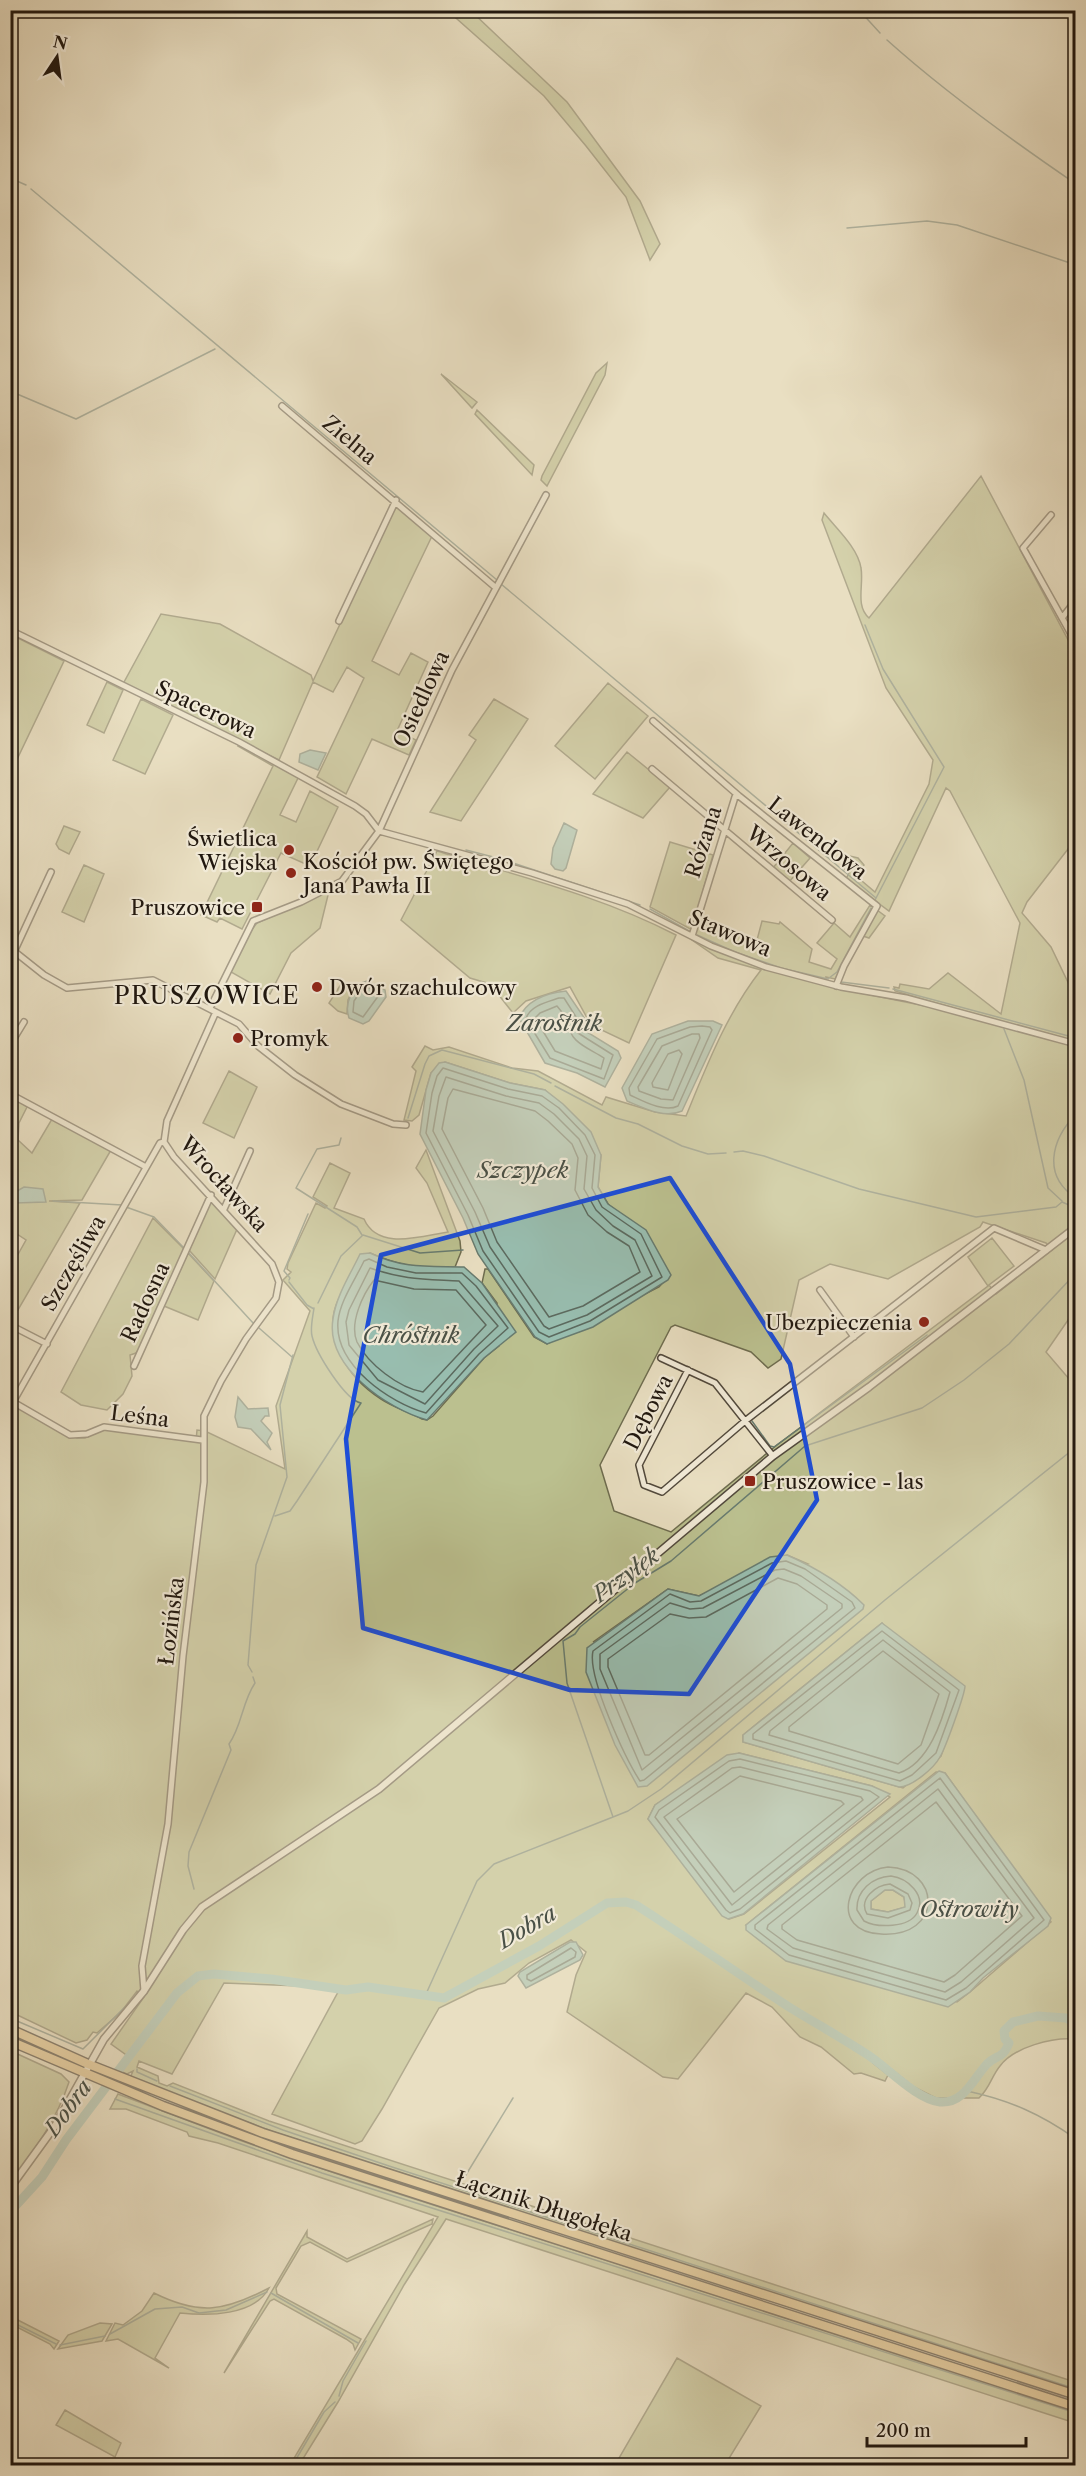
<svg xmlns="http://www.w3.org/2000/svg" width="1086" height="2476" viewBox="0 0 1086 2476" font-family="'Libre Caslon Text',serif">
  <rect width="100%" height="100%" fill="#e9dfc2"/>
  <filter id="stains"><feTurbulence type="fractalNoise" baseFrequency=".00333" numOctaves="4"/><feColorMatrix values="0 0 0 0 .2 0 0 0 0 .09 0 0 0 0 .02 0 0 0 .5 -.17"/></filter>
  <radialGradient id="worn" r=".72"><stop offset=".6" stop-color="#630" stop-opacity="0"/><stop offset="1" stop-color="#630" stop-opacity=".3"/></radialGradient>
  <path fill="#bbc08f" stroke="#6e6c4f" stroke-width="1.5" fill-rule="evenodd" d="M448 11H471L567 102 640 201 660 244 650 260 626 197 586 146 544 96Z
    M607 363 605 375 547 486 541 480 542 476 596 373Z
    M441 374 477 402 472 408Z
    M477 410 534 465 532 475 475 414Z
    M981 476 1075 653V840L1027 902 1022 913 1051 947 1076 999 1075 1310 1046 1352 1076 1387 1075 2039C1053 2037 1014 2047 1000 2066 991 2077 990 2088 979 2098H936L914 2087 876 2057 873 2063 888 2075 885 2081 861 2073 854 2074 821 2047 800 2037 772 2007 746 1993 678 2079 663 2077 567 2012 576 1975 586 1952 571 1940 529 1963 505 1983 478 1989 439 2008 382 2109 362 2141 355 2144 272 2114 338 1992 301 1986 224 1983 172 2074 139 2061 137 2067 158 2076 159 2083 167 2086 173 2083 269 2121 1075 2382V2391L274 2132 130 2078 133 2071 127 2074 120 2071 129 2057 111 2044 144 1997 137 1991 121 2012 97 2033 93 2032 87 2040 76 2043 11 2012 10 1404 77 1438H85L105 1429 196 1441 197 1430 205 1431 285 1469 276 1406 310 1311 283 1280 291 1272 287 1269 288 1263 316 1203 325 1208 327 1206 313 1197 330 1163 350 1173 334 1208 364 1219C378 1251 421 1236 448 1232L427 1183 416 1168 426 1150 460 1241 461 1252 455 1267C426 1271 397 1265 370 1253 360 1267 347 1282 339 1298 320 1336 348 1378 381 1399 393 1407 409 1412 422 1419L427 1420 433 1416 484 1358 499 1346 497 1303 482 1283 485 1269H488L534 1337 547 1344 659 1287 670 1275 621 1215 608 1204 598 1187 601 1155 545 1090 510 1083 445 1062 431 1073 419 1115 412 1121 404 1120 416 1071 412 1067 425 1046 433 1050 449 1047 512 1068 538 1071 602 1105 606 1097 655 1112 686 1116C707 1065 727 1013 761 970L718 958 692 940 699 920 757 940 762 921 779 924 780 922 812 949 809 962 831 969 837 959 817 943 834 923 850 937 870 905 874 908 835 979 826 977 827 986 999 1021 895 991 894 987 899 988 900 984 929 989 948 973 1001 1014 1020 923 950 791 946 788 889 911 846 879 849 873 841 865 850 856 858 858 864 865 856 876 875 892 929 784 933 760 886 688 822 520 824 513C836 528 858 548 861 568 864 585 855 606 869 618ZM983 1222 1046 1243 1052 1250 996 1294 989 1285 1014 1266 992 1238 968 1257 988 1286 777 1445 671 1532 614 1511 600 1465 671 1327 675 1325 751 1352 768 1368 781 1359 799 1280 830 1264 888 1279 980 1227ZM787 1555 808 1564 593 1642 668 1589 699 1596ZM882 1623 950 1728 941 1756 903 1788 743 1742V1735ZM739 1753 872 1786 890 1797 744 1914 729 1919 648 1819 655 1805ZM936 1772 945 1773 1051 1922 970 1992 957 2002 746 1925Z
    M397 504 433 534 372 661 399 675 411 653 428 662 397 731 416 740 409 755 372 739 346 794 317 777 364 678 347 667 333 692 313 682 279 760 123 684 161 614 220 624 311 675 313 681Z
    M10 634 64 661 11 772H10Z
    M107 682 123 690 104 733 87 725Z
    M608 683 648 716 595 779 555 746Z
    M141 699 173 715 145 774 113 760Z
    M494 699 528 719 461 821 430 812 476 740 469 735Z
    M240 744 299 776 280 815 296 822 310 791 338 807 310 866 281 853 242 929 220 918 217 922 201 915 273 766 238 746Z
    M627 752 670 787 643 818 593 794Z
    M64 826 80 832 69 854 59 849 56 844Z
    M670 842 713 855 692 930 650 907Z
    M793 843 810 858 789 882 773 868Z
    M437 851C518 876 601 896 676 935L629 1043 591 1025 570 987 526 1001 513 1013 490 984 470 978 401 920Z
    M84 865 104 874 84 922 62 912Z
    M329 891 320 928 291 953 270 994 231 972 242 942 257 923Z
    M877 910 885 916 869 938 863 936Z
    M343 981 352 992 348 1000 347 1014 338 1011 329 1003Z
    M229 1071 257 1087 234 1138 203 1123Z
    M13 1097 27 1107 19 1123 18 1140 32 1153 52 1119 111 1150 82 1200 49 1201 80 1203 11 1322V1267L26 1240 11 1230 10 1101Z
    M211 1199 238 1227 215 1279 189 1250Z
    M153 1218 185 1250 143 1344 136 1353 130 1355 132 1376 123 1394 107 1410 81 1405 61 1392Z
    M188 1253 214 1281 198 1320 164 1306Z
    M885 1890H893L904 1897 906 1907 888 1912 871 1909V1901Z
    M11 2051 61 2074 69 2082C57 2119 35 2150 11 2180Z
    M118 2094 239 2140 358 2181 1075 2410V2423L446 2219 404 2285 338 2402 304 2457 298 2465H290L438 2217 218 2143 189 2136 187 2132 126 2109H110Z
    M433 2219 432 2224 347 2262 310 2242 301 2246 276 2288 277 2294 361 2339 355 2350 353 2344 346 2339 274 2299 270 2301 224 2373 307 2231V2237L347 2259Z
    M269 2288C254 2316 208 2316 180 2313L155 2358 169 2368 118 2339 106 2341 115 2323 123 2325 142 2311 154 2293C200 2316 225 2311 269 2288Z
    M10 2316 59 2341 54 2349 50 2344 11 2324Z
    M100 2323 112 2324 102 2341 58 2349 68 2335Z
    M677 2358 761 2406 725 2465H615Z
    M65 2410 121 2443 115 2457 56 2425Z"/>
  <path fill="#98bdaf" stroke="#687b6f" stroke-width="1.5" fill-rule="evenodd" d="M310 750 326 753 318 770 299 762 300 754Z
    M564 823 577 830 566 868 563 871 555 869 551 864 553 848Z
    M367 981 385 990 386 997 369 1021 363 1024 349 1018C344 1004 352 984 367 981Z
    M566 991 585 1019 582 1029 618 1051 621 1058 605 1087 577 1073 545 1063 519 1018C527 1000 547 993 566 991Z
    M688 1021H713L722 1025 682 1111C664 1119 644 1108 627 1101L622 1088 652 1034Z
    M445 1062 510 1083 545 1090 563 1104 591 1132 601 1155 598 1187 608 1204 646 1230 671 1275 668 1280 593 1327 547 1344 535 1337 478 1254 463 1218 420 1134 426 1090 431 1073 439 1063Z
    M24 1187 43 1189 46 1202 15 1203 17 1191Z
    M370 1253C404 1269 428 1266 464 1267L482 1283 516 1332 484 1358 427 1420C387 1409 325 1366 333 1319 336 1296 350 1275 360 1254Z
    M238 1397 248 1409 268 1408 269 1416H265L261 1421 272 1433 267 1442 271 1450 251 1429 238 1427 235 1417Z
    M787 1555C814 1567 843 1584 864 1605L863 1609 647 1786 638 1787 615 1745 586 1672 587 1648 668 1589 699 1596 770 1557Z
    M882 1623 965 1686C965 1694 945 1749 940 1757 934 1768 912 1787 899 1787L743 1742V1735Z
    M739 1753 872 1786 890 1794 743 1914 728 1919 722 1916 648 1819 655 1805 727 1755Z
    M939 1771 945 1773 1051 1918 1048 1926 983 1978 970 1992 948 2007 786 1961 746 1930V1925ZM885 1890H893L904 1897 905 1907 888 1912 871 1909V1901Z
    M570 1942H576L583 1955 580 1960 526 1988 518 1976 520 1972Z"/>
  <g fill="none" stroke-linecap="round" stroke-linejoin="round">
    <path stroke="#5c6a5f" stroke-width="1.5" d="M363 988H371L379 995 363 1017 353 1012 354 1001Z
      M559 998H564L578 1020V1033L613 1055 604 1079 550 1058 526 1019C529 1006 547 1002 559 998Z
      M557 1006 569 1021C567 1042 589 1048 604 1058L601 1069 555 1051 535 1018 540 1013Z
      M702 1026 710 1027 712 1030 678 1106C664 1113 643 1101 630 1095L629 1088 657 1039 690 1027Z
      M692 1034H699L700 1038 673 1100 661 1099 639 1091 638 1087 662 1046Z
      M679 1050 682 1054 668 1090 653 1087 652 1083 668 1054Z
      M443 1068 508 1089 542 1096 559 1108 585 1135 595 1155 592 1188 602 1207 641 1234 662 1277 590 1321 549 1337 539 1332 483 1251 468 1215 426 1133 432 1093 437 1076Z
      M446 1077 506 1096 539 1103 554 1114 579 1139 587 1156 584 1189 596 1210 613 1226 635 1240 652 1276 587 1315 549 1329 544 1326 490 1247 475 1212 433 1131 439 1096Z
      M453 1089 535 1111 548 1121 572 1144 578 1158 575 1190 588 1215 607 1232 629 1246 640 1272 583 1306 549 1317 497 1242 483 1208 442 1129 448 1098Z
      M369 1259 387 1267 416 1273H462L476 1286 508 1328 479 1354 426 1413C390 1403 334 1365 338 1321 340 1301 355 1280 364 1261Z
      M370 1268C405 1280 423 1279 459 1281L498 1326 474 1349 425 1404 378 1380 349 1345 346 1322 349 1310Z
      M374 1280 414 1289 456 1290 486 1325 423 1392C399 1388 368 1364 357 1342 349 1323 363 1294 374 1280Z
      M786 1561 805 1569 852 1602 855 1608 644 1780 640 1781C625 1758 587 1676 593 1651L670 1594 690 1602 701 1601 772 1563Z
      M784 1569 801 1576 842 1604V1608L642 1770 600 1669V1654L670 1603 690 1609 703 1608 775 1570Z
      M778 1578 797 1584 827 1605V1609L649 1755H645L608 1667V1659L670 1614 689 1618 706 1617Z
      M882 1631 959 1690 936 1753 912 1775 900 1781 753 1739V1734Z
      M883 1640 950 1692C942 1721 929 1763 899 1773L769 1735 770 1731Z
      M883 1651 939 1694 921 1745 898 1764 789 1731V1727Z
      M740 1759 870 1791 879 1797 740 1909 730 1913 726 1910 655 1817 659 1810 729 1761Z
      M740 1767 861 1797 863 1800 732 1905 664 1817 732 1768Z
      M740 1776 841 1801 844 1804 734 1892 677 1819Z
      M940 1778 1044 1920 966 1988 946 2000 789 1955 755 1929V1925Z
      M938 1789 1034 1918 961 1982 945 1992 793 1948 767 1929 768 1925Z
      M936 1802 1022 1916 955 1975 944 1982 797 1940 782 1929V1925Z
      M888 1867C942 1869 943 1938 881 1934 828 1932 846 1871 888 1867Z
      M891 1876C907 1878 927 1895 917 1913 909 1928 877 1928 864 1921L857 1910C856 1891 872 1877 891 1876Z
      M890 1884 908 1894 912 1903 910 1910 888 1918 867 1914C858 1899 876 1885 890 1884Z
      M571 1948 576 1952 575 1957 531 1981 527 1979V1975Z"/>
    <path stroke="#687b6f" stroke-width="1.5" d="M859 10 880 33
      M887 40C946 93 1010 139 1076 184
      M10 178 26 185
      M31 189 497 580
      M847 228 927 221 957 225 1076 265
      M10 391 76 419 215 349
      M501 584 876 898
      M865 625 883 669 944 767 874 902
      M241 746 299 778
      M466 850 505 860
      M510 862 640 905
      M650 909 691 932
      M10 924 17 938
      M697 935 735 952 781 968 828 979
      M829 978 837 972 871 908
      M841 982 889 988
      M893 989 1076 1038
      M1004 1029 1024 1080 1048 1188 1062 1201
      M555 1086 616 1118 638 1124 682 1146 708 1154 726 1153
      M1076 1114C1051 1140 1042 1176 1076 1198
      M408 1118 425 1064 429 1056 442 1050 534 1074 551 1083
      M341 1138 339 1145 317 1149 296 1188 357 1227 362 1235
      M734 1152 743 1151 764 1156 859 1189 976 1217 1056 1207 1062 1202 1076 1208
      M53 1201 122 1205
      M10 1202H14
      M126 1207 154 1217 184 1248
      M188 1252 254 1324
      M289 1280 290 1278 284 1271 308 1214
      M289 1282 307 1305 314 1309
      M318 1303 341 1256 363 1235 420 1253 463 1250
      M259 1328 292 1357
      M752 1421 770 1446 774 1447 927 1335
      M275 1516 290 1511 297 1501 361 1403C345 1400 316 1353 312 1336 310 1328 313 1316 314 1308
      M252 1672 248 1665 256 1565 287 1477 280 1405 293 1355
      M613 1817 628 1811 661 1789 885 1600 1076 1447
      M194 1889 188 1866 189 1852 231 1750 229 1744C242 1726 242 1702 255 1683L253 1677
      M426 1994 477 1881 494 1864 613 1817 567 1683 563 1641 575 1634 580 1627 635 1583 671 1561 805 1446 922 1408 964 1380 1009 1344 1076 1273
      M17 2021 83 2049 125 2007
      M137 2069V2072L157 2081
      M170 2086 283 2130 389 2166 1076 2389
      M967 2091C1009 2100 1041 2114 1076 2139
      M115 2099 322 2173 1076 2413
      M464 2178 513 2098
      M271 2293 358 2343
      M10 2321 56 2344
      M110 2334 155 2309 182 2307 199 2313 226 2310 267 2292
      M60 2345 105 2336
      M339 2396 343 2381 366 2341
      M292 2466 324 2412 335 2402"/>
    <path stroke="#98bdaf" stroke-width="9" d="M10 2212 42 2177 66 2140 177 1993 198 1976 214 1974 271 1979 346 1990 368 1987 444 1998 539 1946 607 1903 626 1902 636 1905C688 1938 738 1974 789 2007 815 2023 842 2038 868 2055 888 2068 916 2099 940 2102 964 2104 973 2079 987 2064 997 2054 1002 2060 1009 2043L1005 2039 1004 2031 1013 2022 1038 2016 1066 2018 1076 2024"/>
    <defs>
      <path id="minor" d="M282 406 495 587
        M1051 515 1023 548 1076 643
        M1062 618 1076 600
        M339 621 396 500
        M10 630 239 742 355 806 366 814 379 831
        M653 721 739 796 877 906 844 966 836 986
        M652 769 832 920
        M379 831 532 873 628 904 711 946 766 967 841 987 906 998 1076 1044
        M692 936 735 797 739 796
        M10 948 44 975 67 988 153 980 239 1024 258 1046 295 1075 341 1104 393 1124 406 1125
        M14 952 51 872
        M210 1008 253 921 301 902 342 881 379 831 452 670 546 495
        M10 1045 24 1022
        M10 1094 146 1167
        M164 1142 160 1143 13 1402 70 1435 87 1434 104 1427 202 1440
        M224 1209 250 1151
        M820 1290 854 1337
        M10 1325 47 1344
        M661 1358 715 1383 773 1456
        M134 1366 211 1195
        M688 1370 639 1465 644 1485 662 1492 745 1421 994 1228 1046 1250
        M144 1991 142 1966 168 1824 183 1656 204 1482V1416L221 1381 246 1339 276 1298 279 1282 272 1264 174 1157 164 1142 167 1121 215 1014"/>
      <path id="tertiary" d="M10 2188 55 2126 104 2039 144 1991 183 1930 202 1907 379 1789 773 1456 869 1387 1076 1227"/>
      <path id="primary" d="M10 2029 88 2064 263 2133 1076 2395
        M10 2041 163 2106 292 2154 1076 2407"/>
    </defs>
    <use href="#minor" stroke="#52493c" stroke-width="8"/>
    <use href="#tertiary" stroke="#52493c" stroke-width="9"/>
    <use href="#primary" stroke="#20170f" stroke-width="11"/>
    <use href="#minor" stroke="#f1ead7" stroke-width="5"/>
    <use href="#tertiary" stroke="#f1ead7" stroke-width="6"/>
    <use href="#primary" stroke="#e4c081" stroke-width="8"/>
  </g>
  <path d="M0 0H1086V2476H0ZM670 1178 790 1364 817 1500 689 1694 570 1690 363 1628 346 1439 381 1255Z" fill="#e9dfc2" fill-opacity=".55" fill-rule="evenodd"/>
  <path fill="none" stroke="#1d4ed8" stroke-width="4.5" stroke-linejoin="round" d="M670 1178 790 1364 817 1500 689 1694 570 1690 363 1628 346 1439 381 1255Z"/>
  <g fill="#8f2418" stroke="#f1ead7" stroke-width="2">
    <circle cx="289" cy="850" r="6"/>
    <circle cx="291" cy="873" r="6"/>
    <rect x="251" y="901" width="12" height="12" rx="3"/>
    <circle cx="317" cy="987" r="6"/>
    <circle cx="238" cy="1038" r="6"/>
    <circle cx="924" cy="1322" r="6"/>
    <rect x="744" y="1475" width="12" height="12" rx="3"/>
  </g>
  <g text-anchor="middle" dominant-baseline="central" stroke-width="4.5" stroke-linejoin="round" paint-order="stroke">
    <g font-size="21" fill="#20170f" stroke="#f1ead7">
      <text transform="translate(350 440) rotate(40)">Zielna</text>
      <text transform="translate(421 699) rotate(-65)">Osiedlowa</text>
      <text transform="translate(206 709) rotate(25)">Spacerowa</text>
      <text transform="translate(818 838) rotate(38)">Lawendowa</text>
      <text transform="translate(703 842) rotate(-72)">Różana</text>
      <text transform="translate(789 863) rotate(40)">Wrzosowa</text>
      <text transform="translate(730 933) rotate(23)">Stawowa</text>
      <text transform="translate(224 1184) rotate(48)">Wrocławska</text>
      <text transform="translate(73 1263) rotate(-60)">Szczęśliwa</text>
      <text transform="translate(145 1302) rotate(-65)">Radosna</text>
      <text transform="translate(648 1412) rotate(-63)">Dębowa</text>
      <text transform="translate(140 1416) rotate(7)">Leśna</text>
      <text transform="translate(171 1621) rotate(-83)">Łozińska</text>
      <text transform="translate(544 2206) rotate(18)">Łącznik Długołęka</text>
    </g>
    <g font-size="21" fill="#20170f" stroke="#f1ead7" text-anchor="start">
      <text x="277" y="838" text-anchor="end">Świetlica<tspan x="277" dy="24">Wiejska</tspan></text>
      <text x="303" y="861">Kościół pw. Świętego<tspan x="303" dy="24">Jana Pawła II</tspan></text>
      <text x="245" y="907" text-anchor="end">Pruszowice</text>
      <text x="329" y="987">Dwór szachulcowy</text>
      <text x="250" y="1038">Promyk</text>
      <text x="912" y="1322" text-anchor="end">Ubezpieczenia</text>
      <text x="762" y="1481">Pruszowice - las</text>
    </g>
    <g font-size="22" font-style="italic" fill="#4a5147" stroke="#f1ead7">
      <text x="554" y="1023">Zarostnik</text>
      <text x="523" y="1170">Szczypek</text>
      <text x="411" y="1335">Chróstnik</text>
      <text transform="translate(626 1575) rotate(-36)">Przyłęk</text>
      <text x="969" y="1909">Ostrowity</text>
      <text transform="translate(527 1927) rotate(-30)">Dobra</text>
      <text transform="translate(68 2108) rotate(-54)">Dobra</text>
    </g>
    <g font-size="24" letter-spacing="1.5" fill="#20170f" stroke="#f1ead7">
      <text x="207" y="995">PRUSZOWICE</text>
    </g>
  </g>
  <rect width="1086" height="2476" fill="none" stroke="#e9dfc2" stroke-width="36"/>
  <rect x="12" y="12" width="1062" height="2452" fill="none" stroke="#20170f" stroke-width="3"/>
  <rect x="18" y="18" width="1050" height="2440" fill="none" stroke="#20170f" stroke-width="1.5"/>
  <g transform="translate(57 57) rotate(13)" stroke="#f1ead7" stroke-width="4.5" paint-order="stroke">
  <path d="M0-4.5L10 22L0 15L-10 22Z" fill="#20170f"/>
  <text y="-9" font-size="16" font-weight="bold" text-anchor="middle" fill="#20170f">N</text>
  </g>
  <path d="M867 2437v9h159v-9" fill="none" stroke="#20170f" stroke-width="3"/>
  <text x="876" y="2437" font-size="18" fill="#20170f" stroke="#f1ead7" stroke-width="4.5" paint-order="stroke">200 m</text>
  <rect width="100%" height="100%" filter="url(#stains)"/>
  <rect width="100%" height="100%" fill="url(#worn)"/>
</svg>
